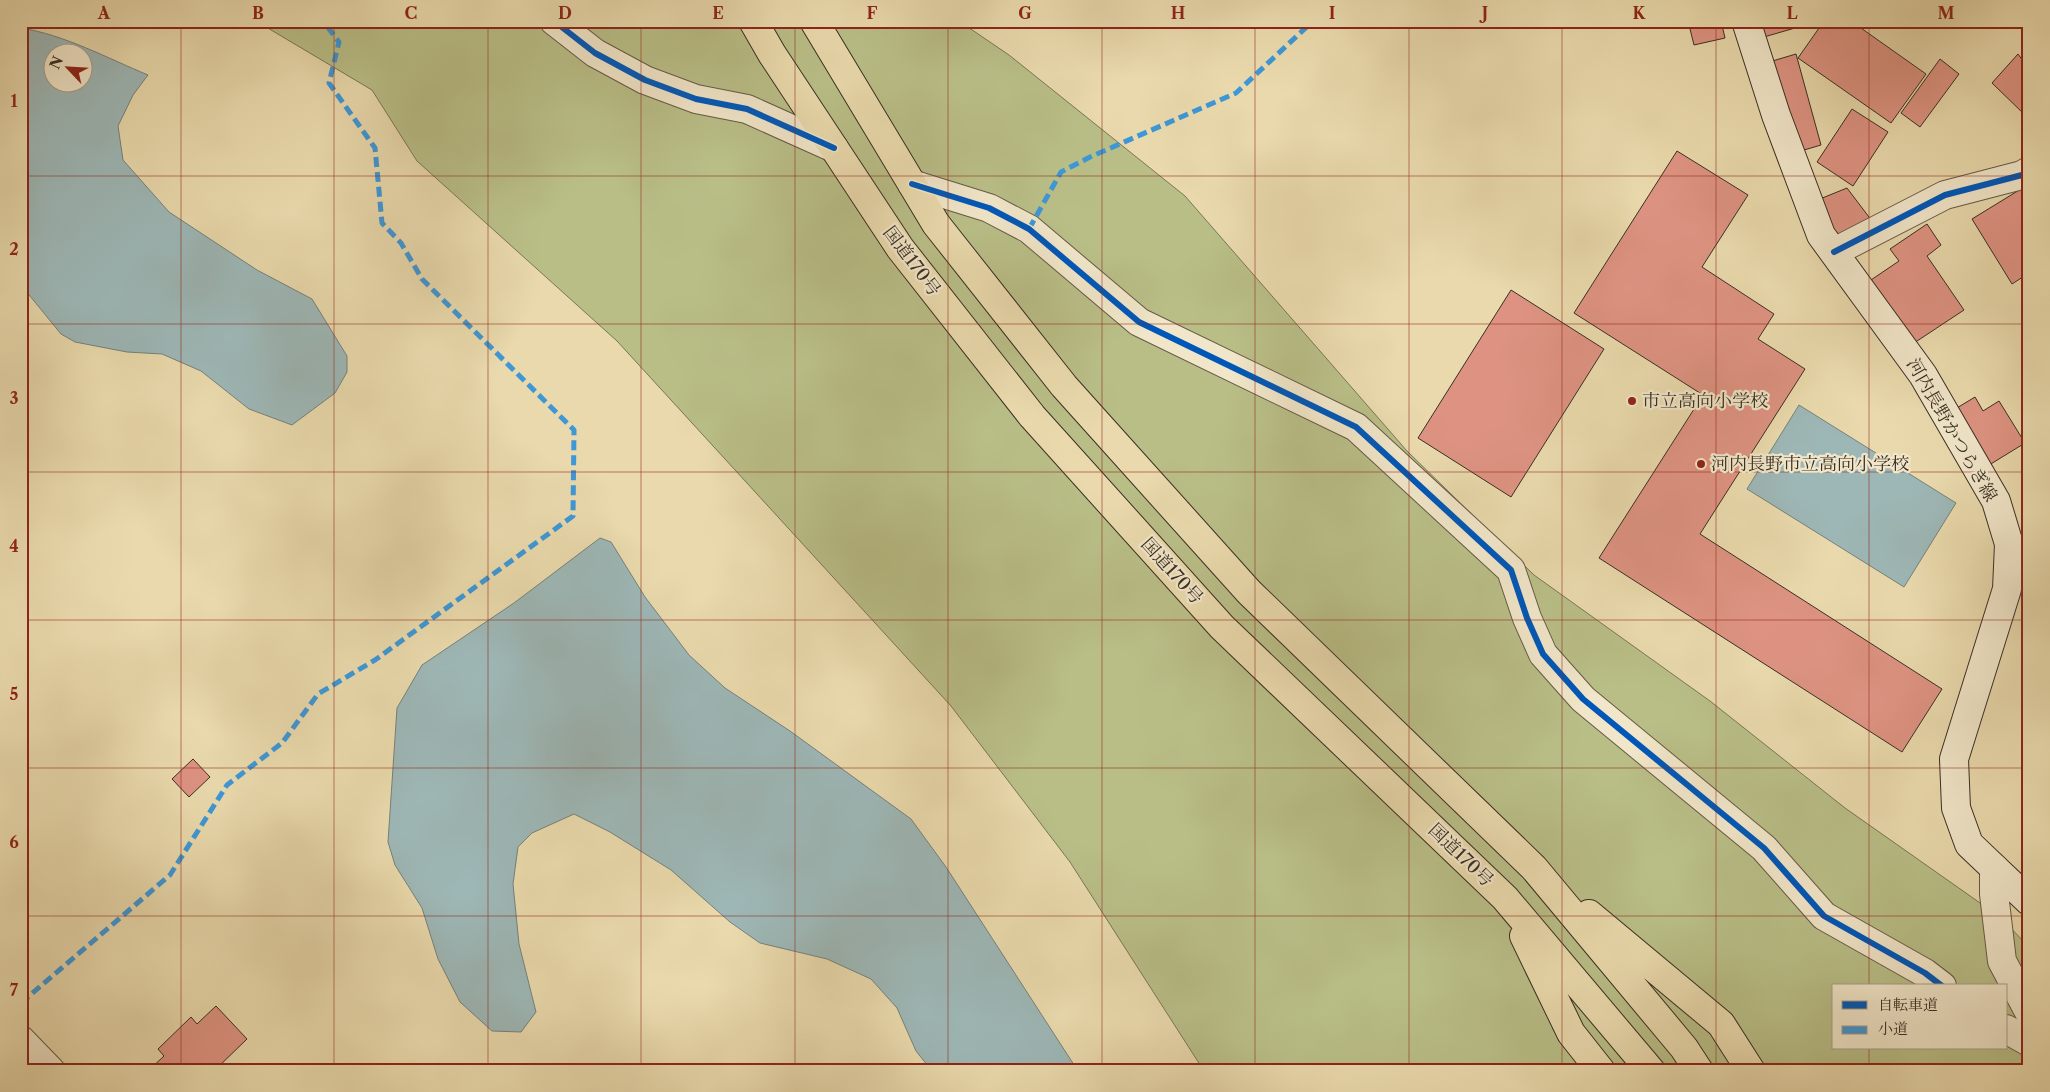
<svg xmlns="http://www.w3.org/2000/svg" width="2050" height="1092" viewBox="0 0 2050 1092" font-family="'Libre Caslon Text','Noto Serif JP',serif">
  <rect width="100%" height="100%" fill="#e9d9ac"/>
  <filter id="stains"><feTurbulence type="fractalNoise" baseFrequency=".004" numOctaves="4"/><feColorMatrix values="0 0 0 0 .2 0 0 0 0 .09 0 0 0 0 .02 0 0 0 .5 -.17"/></filter>
  <radialGradient id="worn" r=".72"><stop offset=".6" stop-color="#630" stop-opacity="0"/><stop offset="1" stop-color="#630" stop-opacity=".3"/></radialGradient>
  <path fill="#b9be87" stroke="#797656" fill-rule="evenodd" d="M256 21H959L1009 55 1185 196 1407 451 1534 575 1710 701 1845 808 2000 917 2029 947V1071H1204L1070 862 951 706 617 341 417 161 372 90ZM1834 986H2006V1048H1834Z"/>
  <path fill="#9db7b6" stroke="#75817c" fill-rule="evenodd" d="M21 28C65 35 107 58 148 75L133 95 118 126 123 160 169 212 257 270 312 299 347 356V372L335 393 292 425 249 409 201 371 162 354 127 352 75 342 61 334 21 285ZM52 52H82V82H52Z
    M1799 405 1956 503 1904 587 1747 489Z
    M600 538 611 542 645 597 689 655 725 688 790 731 911 819 946 867 1078 1071H932L916 1051 897 1008 871 979 827 959 760 943 730 922 671 870 610 832 574 814 532 833 518 847 513 884 519 944 536 1012 521 1032 492 1031 460 1002 438 959 422 908 395 865 388 842 397 708 422 665 514 603Z"/>
  <path fill="#de9382" stroke="#392f24" d="M1688 21H1721L1725 38 1694 45Z
    M1752 21H1793L1795 28 1757 39Z
    M1824 21H1851L1926 74 1891 123 1798 58Z
    M1796 54 1821 145 1794 153 1769 62Z
    M2018 54 2029 69V112L2026 116 1992 83Z
    M1940 59 1959 74 1920 127 1901 113Z
    M1852 109 1888 132 1853 186 1817 162Z
    M1677 151 1748 195 1702 267 1774 314 1758 339 1805 369 1700 534 1942 689 1902 752 1599 558 1703 395 1574 313Z
    M2029 184V273L2012 284 1972 219Z
    M1847 188 1875 225 1837 246 1815 201Z
    M1927 224 1941 245 1927 256 1964 310 1911 345 1868 282 1899 261 1890 249Z
    M1511 290 1604 349 1511 497 1418 438Z
    M1975 397 1983 411 1999 401 2025 443 1981 470 1947 414Z
    M193 759 210 777 189 797 172 779Z
    M216 1006 247 1039 214 1071H148L164 1056 158 1049 191 1017 197 1024Z"/>
  <g fill="none" stroke-linecap="round" stroke-linejoin="round">
    <defs>
      <path id="street" d="M554 21 595 53 645 80 696 99 747 109 834 148
        M912 184 989 208 1029 229 1139 322 1356 427 1511 570 1527 618 1543 654 1583 699 1764 848 1824 916 1925 973 1942 986
        M1834 252 1945 195 2022 175 2029 171
        M1994 868V894L2002 961 2029 1012
        M2006 1029 2029 1042
        M21 1040 51 1071"/>
      <path id="secondary" d="M1746 21 1776 115 1821 235 1923 375 1996 501 2009 544 2007 589 1954 759 1956 808 1969 844 2029 901"/>
      <path id="highway" d="M753 21 772 54 900 248 1032 416 1222 627 1505 898 1651 1071
        M814 21 936 224 1064 386 1249 592 1534 868 1684 1048 1699 1071
        M1589 914 1721 1024 1751 1071
        M1524 936 1571 1033 1601 1071"/>
    </defs>
    <use href="#street" stroke="#655a46" stroke-width="30"/>
    <use href="#secondary" stroke="#392f24" stroke-width="30"/>
    <use href="#highway" stroke="#392f24" stroke-width="30"/>
    <use href="#street" stroke="#f1e6c9" stroke-width="28"/>
    <use href="#secondary" stroke="#f1e6c9" stroke-width="28"/>
    <use href="#highway" stroke="#e9d9ac" stroke-width="28"/>
    <path stroke="#3e97d6" stroke-width="5" stroke-dasharray="10 5" stroke-linecap="butt" d="M1029 229 1061 172 1090 157 1236 93 1313 21
      M21 1003 170 875 227 785 282 743 318 694 375 660 573 516 574 430 422 279 401 243 382 223 375 148 329 83 339 42 323 21"/>
    <defs>
      <path id="cycleway" d="M554 21 595 53 645 80 696 99 747 109 834 148
        M912 184 989 208 1029 229 1139 322 1356 427 1511 570 1527 618 1543 654 1583 699 1764 848 1824 916 1925 973 1942 986
        M1834 252 1945 195 2022 175 2029 171"/>
    </defs>
    <use href="#cycleway" stroke="#f1e6c9" stroke-width="9"/>
    <use href="#cycleway" stroke="#0057b8" stroke-width="6"/>
  </g>
  <path fill="none" stroke="#8f2418" stroke-width="1" stroke-opacity="0.55" d="M181 21V1071M334 21V1071M488 21V1071M641 21V1071M795 21V1071M948 21V1071M1102 21V1071M1255 21V1071M1409 21V1071M1562 21V1071M1716 21V1071M1869 21V986M21 176H2029M21 324H2029M21 472H2029M21 620H2029M21 768H2029M21 916H2029M1869 1048V1071"/>
  <g fill="#8f2418" stroke="#f1e6c9" stroke-width="2">
    <circle cx="1632" cy="401" r="5"/>
    <circle cx="1701" cy="464" r="5"/>
  </g>
  <g text-anchor="middle" dominant-baseline="central" stroke-width="4.5" stroke-linejoin="round" paint-order="stroke">
    <g font-size="18" fill="#392f24" stroke="#f1e6c9">
      <text transform="translate(912 261) rotate(53)">国道170号</text>
      <text transform="translate(1952 430) rotate(60)">河内長野かつらぎ線</text>
      <text transform="translate(1172 571) rotate(48)">国道170号</text>
      <text transform="translate(1461 855) rotate(44)">国道170号</text>
    </g>
    <g font-size="18" fill="#392f24" stroke="#f1e6c9" text-anchor="start">
      <text x="1642" y="401">市立高向小学校</text>
      <text x="1711" y="464">河内長野市立高向小学校</text>
    </g>
  </g>
  <rect width="2050" height="1092" fill="none" stroke="#e9d9ac" stroke-width="55"/>
  <rect x="1832" y="984" width="175" height="65" fill="#f1e6c9" stroke="#a79d87"/>
  <rect x="1842" y="1001" width="25" height="8" fill="#0057b8" stroke="#a79d87"/>
  <text x="1878" y="1010" font-size="15" fill="#392f24">自転車道</text>
  <rect x="1842" y="1026" width="25" height="8" fill="#3e97d6" stroke="#a79d87"/>
  <text x="1878" y="1034" font-size="15" fill="#392f24">小道</text>
  <g transform="translate(68 68) rotate(295)"><circle r="24" fill="#f1e6c9" stroke="#a79d87"/>
  <path d="M0-4L9 19L0 12L-9 19Z" fill="#8f2418"/>
  <text y="-8" font-size="14" font-weight="bold" text-anchor="middle" fill="#392f24">N</text>
  </g>
  <rect x="28" y="28" width="1994" height="1036" fill="none" stroke="#8f2418" stroke-width="2"/>
  <g font-size="16" text-anchor="middle" font-weight="bold" fill="#8f2418">
    <text x="104" y="19">A</text>
    <text x="258" y="19">B</text>
    <text x="411" y="19">C</text>
    <text x="565" y="19">D</text>
    <text x="718" y="19">E</text>
    <text x="872" y="19">F</text>
    <text x="1025" y="19">G</text>
    <text x="1178" y="19">H</text>
    <text x="1332" y="19">I</text>
    <text x="1485" y="19">J</text>
    <text x="1639" y="19">K</text>
    <text x="1792" y="19">L</text>
    <text x="1946" y="19">M</text>
    <text x="14" y="107">1</text>
    <text x="14" y="255">2</text>
    <text x="14" y="404">3</text>
    <text x="14" y="552">4</text>
    <text x="14" y="700">5</text>
    <text x="14" y="848">6</text>
    <text x="14" y="996">7</text>
  </g>
  <rect width="100%" height="100%" filter="url(#stains)"/>
  <rect width="100%" height="100%" fill="url(#worn)"/>
</svg>
